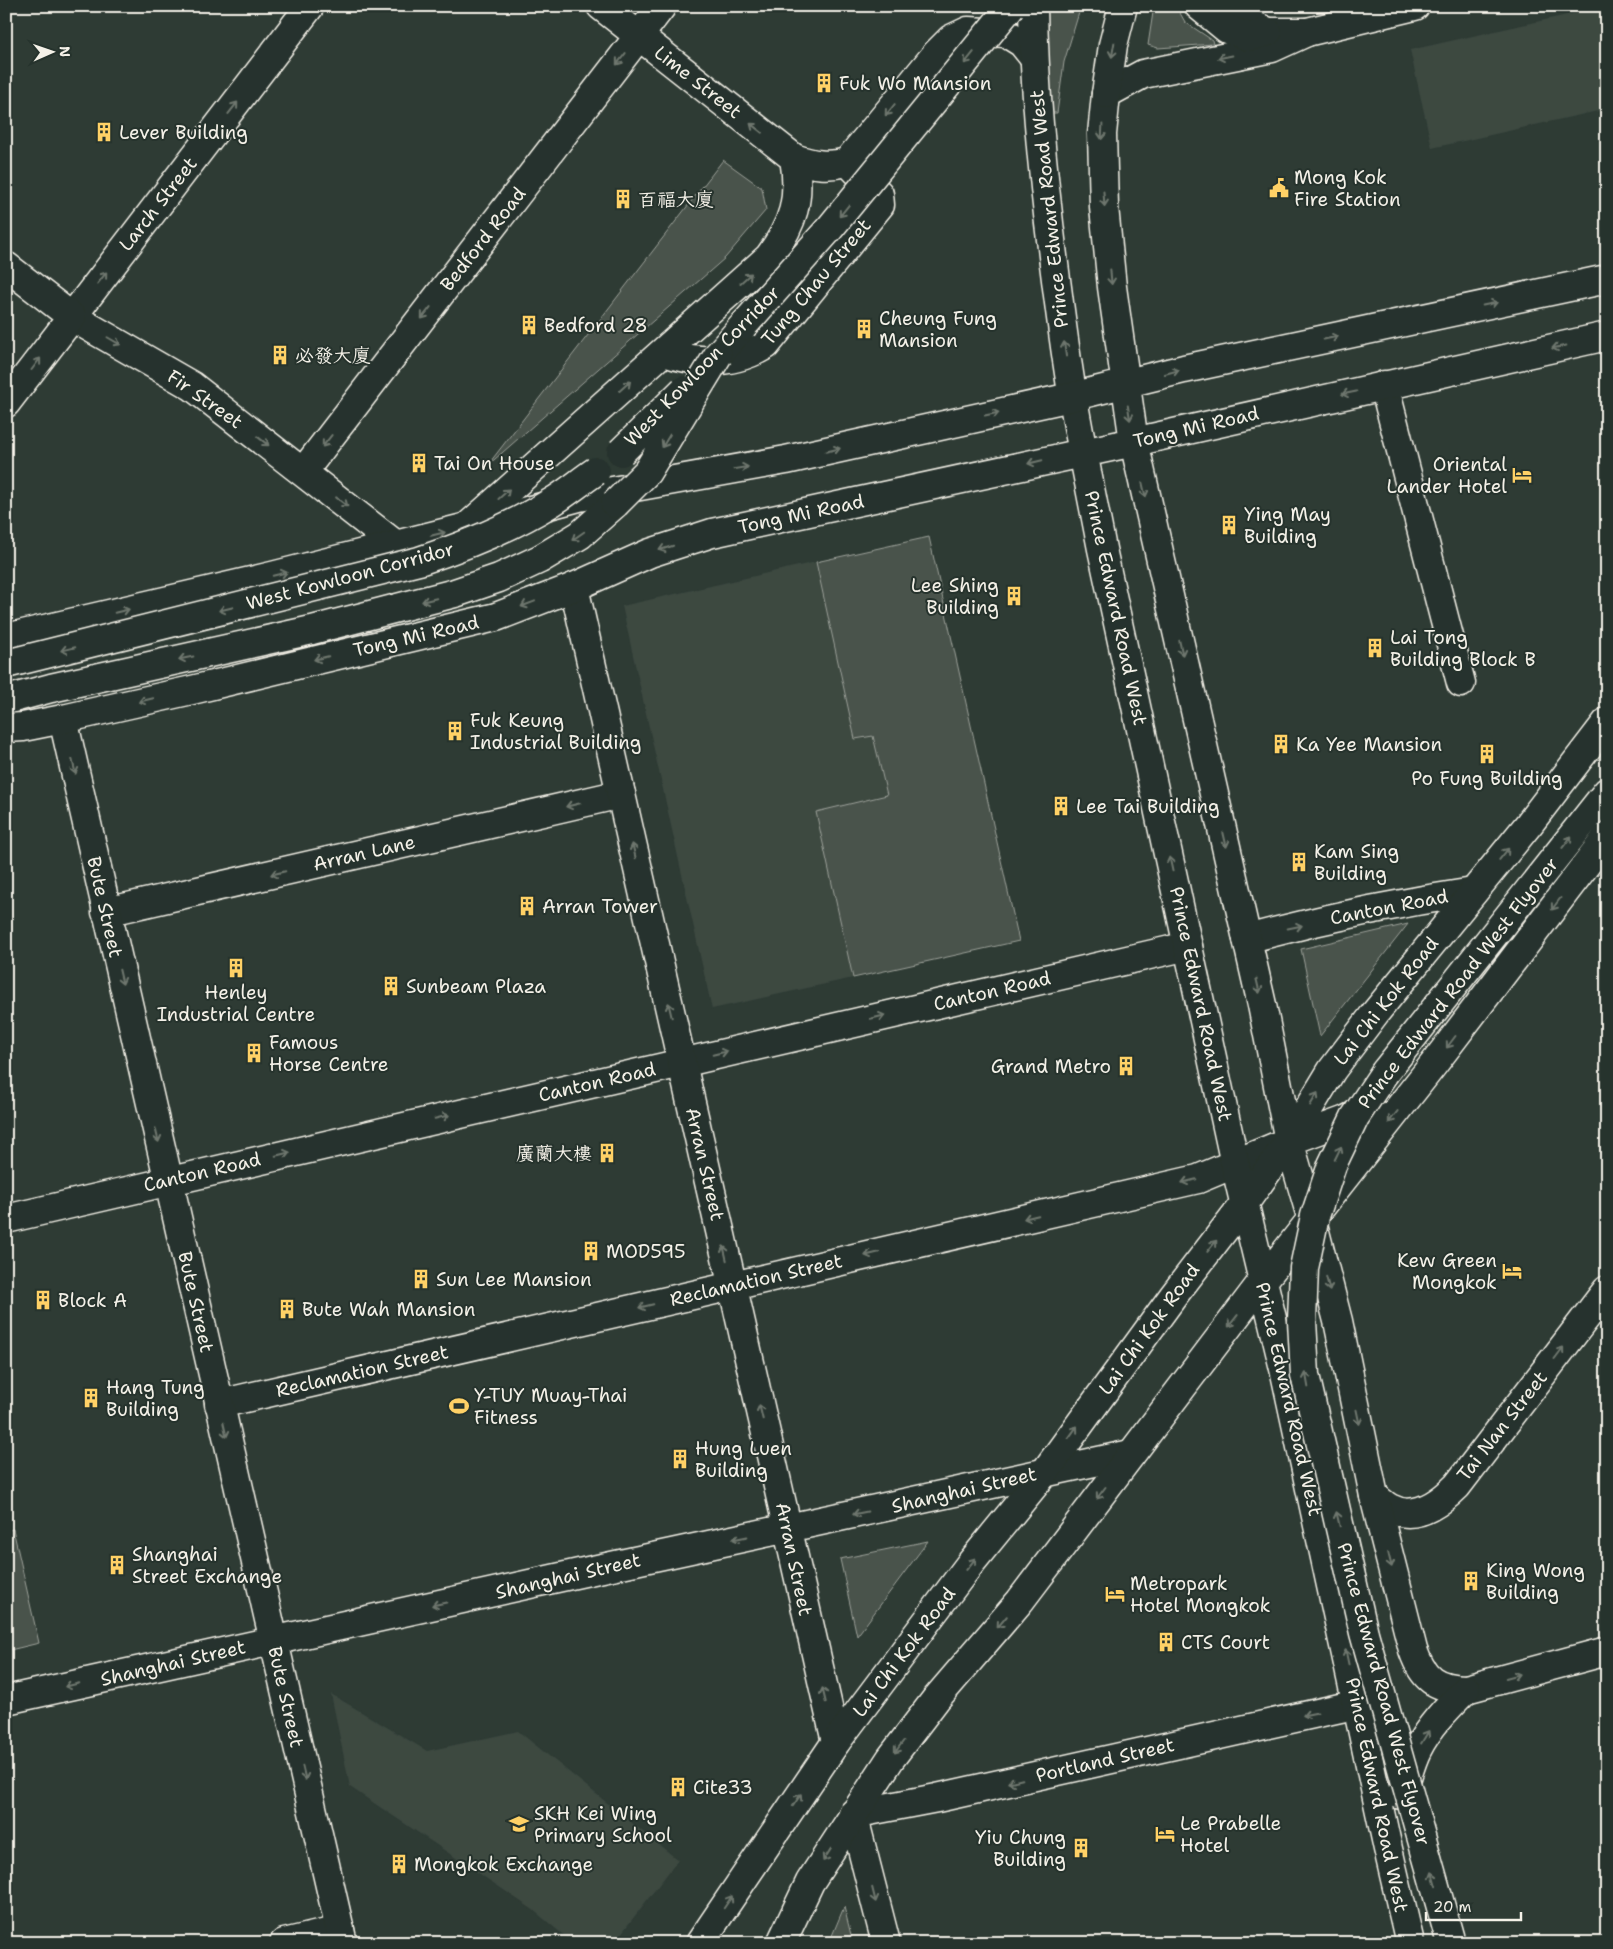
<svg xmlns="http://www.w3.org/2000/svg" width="1613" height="1949" viewBox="0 0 1613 1949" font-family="'Shantell Sans','LXGW WenKai TC',sans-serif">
  <rect width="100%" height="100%" fill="#2e3b34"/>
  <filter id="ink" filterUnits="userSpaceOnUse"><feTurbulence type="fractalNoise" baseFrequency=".02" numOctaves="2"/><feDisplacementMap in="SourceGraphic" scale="10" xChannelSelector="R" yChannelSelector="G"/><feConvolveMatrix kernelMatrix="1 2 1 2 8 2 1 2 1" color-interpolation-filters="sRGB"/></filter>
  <g filter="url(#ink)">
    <path fill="#3c4841" d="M1607 6V109L1432 148 1410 50Z
      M816 562 855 739 873 735 887 795 864 801 833 886 853 978 712 1009 622 606Z
      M331 1694 427 1751 518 1731 678 1860 614 1943H573L532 1909 350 1787Z"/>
    <path fill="#48524c" stroke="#9ea29a" d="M1044 6H1081L1064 62 1057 113H1047Z
      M1154 6H1176L1185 22 1212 40 1213 44 1158 48 1148 45Z
      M723 160 762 188 766 210 725 258 487 466Z
      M929 537 1019 941 853 978 816 812 887 795 873 736 855 739 816 562Z
      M1408 924 1320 1036 1301 949Z
      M13 1529 39 1643 6 1651V1531Z
      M928 1541 857 1636 840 1559Z
      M844 1907 853 1943H829Z"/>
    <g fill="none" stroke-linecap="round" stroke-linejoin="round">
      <defs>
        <path id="street" d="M310 6 72 317 192 386 396 545
          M601 6 794 158C813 165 828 167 847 162L937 53 951 39 968 31 1006 33 1022 43 1034 58
          M1232 6 1251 24 1268 32
          M1106 94 1143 74 1272 48 1307 32
          M664 352C699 364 733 365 766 345L880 205 879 194 851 165
          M1384 385 1461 683
          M303 472 662 6
          M467 527 769 257C794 223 801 199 794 158
          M106 912 621 794
          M1247 939C1321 919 1397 903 1473 892
          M6 1219 1188 946
          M219 1404 1198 1179 1289 1141
          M1374 1496C1379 1500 1384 1505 1390 1508 1415 1522 1440 1503 1457 1486L1607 1290
          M284 1943 340 1930
          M886 1943 853 1814 937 1798 1358 1704"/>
        <path id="secondary" d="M1033 6C1034 93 1043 178 1054 264 1062 327 1070 389 1083 452
          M1268 32H1307L1415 6
          M6 266 72 317 6 403
          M574 587 836 1742
          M63 719 343 1943
          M1312 1220 1338 1321 1374 1496 1413 1650C1423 1679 1435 1688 1466 1689L1607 1651
          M6 1700 593 1570 1131 1454"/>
        <path id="primary" d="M1106 94 1102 134 1104 207 1112 287 1134 442 1262 1005 1289 1141 1312 1220
          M1083 452 1102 549 1235 1164 1285 1373 1388 1849 1410 1943
          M6 638 272 576 467 527 579 497 786 460 1071 397 1184 369 1607 279
          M6 728 23 727 63 719 192 690 496 617 574 587 650 553 712 533 1134 442 1607 336
          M1385 1072 1607 792
          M1289 1141 1346 1120 1370 1107
          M1401 1795C1407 1780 1410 1764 1417 1750 1429 1726 1448 1707 1466 1689
          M700 1943 836 1742 970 1564 1045 1472 1174 1295 1244 1204 1289 1141 1332 1070 1376 1012 1529 824 1607 722
          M781 1943 810 1882 891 1758 936 1699 1020 1601 1262 1282 1433 1065 1607 837"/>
        <path id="highway" d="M1199 6 1227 29 1249 37 1268 32
          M1106 94 1113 45 1123 6
          M718 355 743 326
          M6 700 51 688 312 630 455 593 499 578 540 559 580 535 615 504"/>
      </defs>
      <use href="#street" stroke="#f4f1e8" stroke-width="31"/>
      <use href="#secondary" stroke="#f4f1e8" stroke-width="31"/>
      <use href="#primary" stroke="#f4f1e8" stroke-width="31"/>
      <use href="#highway" stroke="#f4f1e8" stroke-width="31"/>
      <use href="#street" stroke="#26332d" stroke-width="28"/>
      <use href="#secondary" stroke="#26332d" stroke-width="28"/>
      <use href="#primary" stroke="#26332d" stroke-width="28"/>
      <use href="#highway" stroke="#26332d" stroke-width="28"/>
      <defs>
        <path id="primary-bridge" d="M1385 1072 1355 1117 1332 1165 1315 1216 1304 1268 1302 1321 1305 1375 1364 1633 1451 1943"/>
        <path id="highway-bridge" d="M743 326 830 228 1011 6
          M621 452 684 390
          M615 504 647 472 718 355
          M6 664 419 561C465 546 510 528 552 502 567 493 581 481 596 471"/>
      </defs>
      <use href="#primary-bridge" stroke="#f4f1e8" stroke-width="31" stroke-linecap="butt"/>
      <use href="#highway-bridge" stroke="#f4f1e8" stroke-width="31" stroke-linecap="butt"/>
      <use href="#primary-bridge" stroke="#26332d" stroke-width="28"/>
      <use href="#highway-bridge" stroke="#26332d" stroke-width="28"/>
    </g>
    <defs><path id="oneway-shaft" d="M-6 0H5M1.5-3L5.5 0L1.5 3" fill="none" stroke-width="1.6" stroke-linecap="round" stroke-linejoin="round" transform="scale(1.25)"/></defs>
    <g stroke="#6e766e">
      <use href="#oneway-shaft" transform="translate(1113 50) rotate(100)"/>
      <use href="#oneway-shaft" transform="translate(1225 57) rotate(168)"/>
      <use href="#oneway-shaft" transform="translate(969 58) rotate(129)"/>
      <use href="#oneway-shaft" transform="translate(621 59) rotate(128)"/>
      <use href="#oneway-shaft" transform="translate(233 108) rotate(-52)"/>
      <use href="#oneway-shaft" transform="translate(890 110) rotate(129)"/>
      <use href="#oneway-shaft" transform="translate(756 128) rotate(-142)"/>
      <use href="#oneway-shaft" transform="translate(1102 132) rotate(93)"/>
      <use href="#oneway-shaft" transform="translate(1104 199) rotate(86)"/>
      <use href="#oneway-shaft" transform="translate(844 211) rotate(129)"/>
      <use href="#oneway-shaft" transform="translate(1111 277) rotate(85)"/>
      <use href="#oneway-shaft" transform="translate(102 278) rotate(-52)"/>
      <use href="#oneway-shaft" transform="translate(746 278) rotate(-42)"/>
      <use href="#oneway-shaft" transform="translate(1490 304) rotate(-12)"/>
      <use href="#oneway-shaft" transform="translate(426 313) rotate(128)"/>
      <use href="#oneway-shaft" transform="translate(1331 338) rotate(-12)"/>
      <use href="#oneway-shaft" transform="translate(114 341) rotate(30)"/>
      <use href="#oneway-shaft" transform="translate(1559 347) rotate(168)"/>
      <use href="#oneway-shaft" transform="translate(1065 349) rotate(-98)"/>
      <use href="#oneway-shaft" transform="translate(36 364) rotate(-53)"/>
      <use href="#oneway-shaft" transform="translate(1172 372) rotate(-15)"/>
      <use href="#oneway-shaft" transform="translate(625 386) rotate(-42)"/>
      <use href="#oneway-shaft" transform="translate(1349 393) rotate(168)"/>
      <use href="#oneway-shaft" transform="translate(1129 413) rotate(81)"/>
      <use href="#oneway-shaft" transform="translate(992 414) rotate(-12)"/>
      <use href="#oneway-shaft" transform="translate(263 441) rotate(38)"/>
      <use href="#oneway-shaft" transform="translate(327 441) rotate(128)"/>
      <use href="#oneway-shaft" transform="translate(666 441) rotate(121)"/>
      <use href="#oneway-shaft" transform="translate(833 450) rotate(-13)"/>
      <use href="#oneway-shaft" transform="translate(1035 462) rotate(167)"/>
      <use href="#oneway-shaft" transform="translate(741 468) rotate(-10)"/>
      <use href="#oneway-shaft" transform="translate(1144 490) rotate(77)"/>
      <use href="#oneway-shaft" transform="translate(504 494) rotate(-42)"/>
      <use href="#oneway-shaft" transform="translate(342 502) rotate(38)"/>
      <use href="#oneway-shaft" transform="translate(438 534) rotate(-14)"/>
      <use href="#oneway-shaft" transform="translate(578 536) rotate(145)"/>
      <use href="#oneway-shaft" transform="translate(666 548) rotate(162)"/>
      <use href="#oneway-shaft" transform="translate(280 574) rotate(-14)"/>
      <use href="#oneway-shaft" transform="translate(429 600) rotate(166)"/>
      <use href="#oneway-shaft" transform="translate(528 604) rotate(159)"/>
      <use href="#oneway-shaft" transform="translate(226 609) rotate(166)"/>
      <use href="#oneway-shaft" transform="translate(122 611) rotate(-13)"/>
      <use href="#oneway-shaft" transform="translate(1181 648) rotate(77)"/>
      <use href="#oneway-shaft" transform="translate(68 649) rotate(166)"/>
      <use href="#oneway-shaft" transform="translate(186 658) rotate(168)"/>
      <use href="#oneway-shaft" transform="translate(321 658) rotate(166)"/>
      <use href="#oneway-shaft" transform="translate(146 700) rotate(167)"/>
      <use href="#oneway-shaft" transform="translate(74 767) rotate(77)"/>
      <use href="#oneway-shaft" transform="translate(573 805) rotate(167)"/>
      <use href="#oneway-shaft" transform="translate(1225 840) rotate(77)"/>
      <use href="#oneway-shaft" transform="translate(1567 842) rotate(-52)"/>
      <use href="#oneway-shaft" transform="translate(634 851) rotate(-103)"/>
      <use href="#oneway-shaft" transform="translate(1504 854) rotate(-51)"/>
      <use href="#oneway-shaft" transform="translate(1171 864) rotate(-102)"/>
      <use href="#oneway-shaft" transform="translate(278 873) rotate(167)"/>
      <use href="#oneway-shaft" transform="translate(1556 904) rotate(127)"/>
      <use href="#oneway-shaft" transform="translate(1295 927) rotate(-12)"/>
      <use href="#oneway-shaft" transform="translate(121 977) rotate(77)"/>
      <use href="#oneway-shaft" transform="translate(1258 986) rotate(77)"/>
      <use href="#oneway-shaft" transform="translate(670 1010) rotate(-103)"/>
      <use href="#oneway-shaft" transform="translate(878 1017) rotate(-13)"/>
      <use href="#oneway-shaft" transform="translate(1451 1042) rotate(127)"/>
      <use href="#oneway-shaft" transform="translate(720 1053) rotate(-13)"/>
      <use href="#oneway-shaft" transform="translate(1314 1099) rotate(-59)"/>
      <use href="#oneway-shaft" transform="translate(442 1117) rotate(-13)"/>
      <use href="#oneway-shaft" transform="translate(1393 1117) rotate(128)"/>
      <use href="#oneway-shaft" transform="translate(157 1135) rotate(77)"/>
      <use href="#oneway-shaft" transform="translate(1338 1153) rotate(-64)"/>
      <use href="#oneway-shaft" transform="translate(283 1154) rotate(-13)"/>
      <use href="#oneway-shaft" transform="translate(1189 1181) rotate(167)"/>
      <use href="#oneway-shaft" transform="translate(1031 1217) rotate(167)"/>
      <use href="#oneway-shaft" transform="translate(1212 1246) rotate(-51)"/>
      <use href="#oneway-shaft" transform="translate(725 1253) rotate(-103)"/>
      <use href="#oneway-shaft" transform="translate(872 1254) rotate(167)"/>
      <use href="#oneway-shaft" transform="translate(1328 1284) rotate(76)"/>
      <use href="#oneway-shaft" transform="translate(646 1306) rotate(167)"/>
      <use href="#oneway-shaft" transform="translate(1233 1321) rotate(128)"/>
      <use href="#oneway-shaft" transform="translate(1559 1353) rotate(-53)"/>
      <use href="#oneway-shaft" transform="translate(1307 1380) rotate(-100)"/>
      <use href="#oneway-shaft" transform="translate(761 1412) rotate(-103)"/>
      <use href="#oneway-shaft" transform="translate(1358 1417) rotate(78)"/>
      <use href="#oneway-shaft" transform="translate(225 1430) rotate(77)"/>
      <use href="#oneway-shaft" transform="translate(1073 1432) rotate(-54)"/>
      <use href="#oneway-shaft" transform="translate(1101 1493) rotate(127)"/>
      <use href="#oneway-shaft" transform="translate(860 1513) rotate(168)"/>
      <use href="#oneway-shaft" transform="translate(1338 1519) rotate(-103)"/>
      <use href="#oneway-shaft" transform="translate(740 1538) rotate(168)"/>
      <use href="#oneway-shaft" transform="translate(1390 1560) rotate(76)"/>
      <use href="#oneway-shaft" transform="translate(971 1564) rotate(-52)"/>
      <use href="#oneway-shaft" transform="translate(439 1604) rotate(168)"/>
      <use href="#oneway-shaft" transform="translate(1002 1622) rotate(130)"/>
      <use href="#oneway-shaft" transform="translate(1347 1657) rotate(-102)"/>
      <use href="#oneway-shaft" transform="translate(1513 1676) rotate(-15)"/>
      <use href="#oneway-shaft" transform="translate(72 1685) rotate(167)"/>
      <use href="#oneway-shaft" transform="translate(824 1695) rotate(-103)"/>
      <use href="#oneway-shaft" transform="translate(1310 1714) rotate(168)"/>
      <use href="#oneway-shaft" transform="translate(1425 1737) rotate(-59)"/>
      <use href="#oneway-shaft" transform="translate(899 1747) rotate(127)"/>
      <use href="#oneway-shaft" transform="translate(304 1773) rotate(77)"/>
      <use href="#oneway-shaft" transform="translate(1015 1781) rotate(167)"/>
      <use href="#oneway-shaft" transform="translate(797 1800) rotate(-56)"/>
      <use href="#oneway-shaft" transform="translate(827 1855) rotate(122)"/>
      <use href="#oneway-shaft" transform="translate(1434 1879) rotate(-106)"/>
      <use href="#oneway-shaft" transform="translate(874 1895) rotate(76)"/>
      <use href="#oneway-shaft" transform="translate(728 1902) rotate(-56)"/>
    </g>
  </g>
  <defs>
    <symbol id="building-bare" viewBox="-9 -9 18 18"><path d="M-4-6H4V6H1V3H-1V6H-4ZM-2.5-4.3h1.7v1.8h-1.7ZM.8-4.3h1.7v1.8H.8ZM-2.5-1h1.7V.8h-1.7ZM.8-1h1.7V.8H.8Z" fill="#ffd166" stroke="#26332d" stroke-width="2.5" paint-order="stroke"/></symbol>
    <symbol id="civic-bare" viewBox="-9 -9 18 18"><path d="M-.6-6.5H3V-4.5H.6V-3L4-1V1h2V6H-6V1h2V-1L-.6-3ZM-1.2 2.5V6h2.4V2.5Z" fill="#ffd166" stroke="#26332d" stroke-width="2.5" paint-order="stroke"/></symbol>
    <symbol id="hotel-bare" viewBox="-9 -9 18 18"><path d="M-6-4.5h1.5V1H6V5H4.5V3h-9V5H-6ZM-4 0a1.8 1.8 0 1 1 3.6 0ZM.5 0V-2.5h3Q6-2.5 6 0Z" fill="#ffd166" stroke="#26332d" stroke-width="2.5" paint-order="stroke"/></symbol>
    <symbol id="stadium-bare" viewBox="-9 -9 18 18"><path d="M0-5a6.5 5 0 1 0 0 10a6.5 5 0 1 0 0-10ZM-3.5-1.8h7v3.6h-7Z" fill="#ffd166" stroke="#26332d" stroke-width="2.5" paint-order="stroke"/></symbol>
    <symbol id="school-bare" viewBox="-9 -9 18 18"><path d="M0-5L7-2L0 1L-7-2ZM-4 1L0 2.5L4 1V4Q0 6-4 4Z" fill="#ffd166" stroke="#26332d" stroke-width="2.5" paint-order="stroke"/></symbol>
  </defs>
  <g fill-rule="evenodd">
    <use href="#building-bare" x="810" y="69" width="28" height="28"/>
    <use href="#building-bare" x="90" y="118" width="28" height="28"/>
    <use href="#civic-bare" x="1265" y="174" width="28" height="28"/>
    <use href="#building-bare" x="609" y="185" width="28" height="28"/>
    <use href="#building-bare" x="515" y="311" width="28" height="28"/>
    <use href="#building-bare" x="850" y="315" width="28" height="28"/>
    <use href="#building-bare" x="266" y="341" width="28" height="28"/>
    <use href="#building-bare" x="405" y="449" width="28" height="28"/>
    <use href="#hotel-bare" x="1508" y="461" width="28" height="28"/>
    <use href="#building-bare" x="1215" y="511" width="28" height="28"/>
    <use href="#building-bare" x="1000" y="582" width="28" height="28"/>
    <use href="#building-bare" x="1361" y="634" width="28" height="28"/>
    <use href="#building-bare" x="441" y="717" width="28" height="28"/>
    <use href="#building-bare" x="1267" y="730" width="28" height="28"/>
    <use href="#building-bare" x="1473" y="740" width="28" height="28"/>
    <use href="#building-bare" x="1047" y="792" width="28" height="28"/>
    <use href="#building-bare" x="1285" y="848" width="28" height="28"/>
    <use href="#building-bare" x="513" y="892" width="28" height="28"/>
    <use href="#building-bare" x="222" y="954" width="28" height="28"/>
    <use href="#building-bare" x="377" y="972" width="28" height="28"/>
    <use href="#building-bare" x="240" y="1039" width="28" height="28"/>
    <use href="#building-bare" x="1112" y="1052" width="28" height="28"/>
    <use href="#building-bare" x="593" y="1139" width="28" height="28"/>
    <use href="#building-bare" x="577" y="1237" width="28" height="28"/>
    <use href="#hotel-bare" x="1498" y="1257" width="28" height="28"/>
    <use href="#building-bare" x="407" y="1265" width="28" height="28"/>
    <use href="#building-bare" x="29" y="1286" width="28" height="28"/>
    <use href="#building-bare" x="273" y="1295" width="28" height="28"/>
    <use href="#building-bare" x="77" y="1384" width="28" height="28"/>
    <use href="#stadium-bare" x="445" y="1392" width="28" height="28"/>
    <use href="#building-bare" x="666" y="1445" width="28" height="28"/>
    <use href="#building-bare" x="103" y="1551" width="28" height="28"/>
    <use href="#building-bare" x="1457" y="1567" width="28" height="28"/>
    <use href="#hotel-bare" x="1101" y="1580" width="28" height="28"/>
    <use href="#building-bare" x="1152" y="1628" width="28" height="28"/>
    <use href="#building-bare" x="664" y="1773" width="28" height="28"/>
    <use href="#school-bare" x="505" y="1810" width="28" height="28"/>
    <use href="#hotel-bare" x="1151" y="1820" width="28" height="28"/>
    <use href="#building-bare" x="1067" y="1834" width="28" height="28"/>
    <use href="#building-bare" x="385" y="1850" width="28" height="28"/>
  </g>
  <g text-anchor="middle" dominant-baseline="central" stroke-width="4" stroke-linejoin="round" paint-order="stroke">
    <g font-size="19" fill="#f4f1e8" stroke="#26332d">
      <text transform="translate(698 82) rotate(38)">Lime Street</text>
      <text transform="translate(158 204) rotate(-52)">Larch Street</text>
      <text transform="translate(1049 209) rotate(-96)">Prince Edward Road West</text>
      <text transform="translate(483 239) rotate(-52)">Bedford Road</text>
      <text transform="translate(816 282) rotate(-50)">Tung Chau Street</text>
      <text transform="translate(702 366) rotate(-46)">West Kowloon Corridor</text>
      <text transform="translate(205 399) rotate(35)">Fir Street</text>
      <text transform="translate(1196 427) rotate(-13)">Tong Mi Road</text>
      <text transform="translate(801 514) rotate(-12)">Tong Mi Road</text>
      <text transform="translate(350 576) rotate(-15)">West Kowloon Corridor</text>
      <text transform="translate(1116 608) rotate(78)">Prince Edward Road West</text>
      <text transform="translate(416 636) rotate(-13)">Tong Mi Road</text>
      <text transform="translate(364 853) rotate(-13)">Arran Lane</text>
      <text transform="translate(105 907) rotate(77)">Bute Street</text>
      <text transform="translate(1389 907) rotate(-11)">Canton Road</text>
      <text transform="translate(1458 983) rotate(-52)">Prince Edward Road West Flyover</text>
      <text transform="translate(992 991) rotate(-13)">Canton Road</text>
      <text transform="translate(1386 1001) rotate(-52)">Lai Chi Kok Road</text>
      <text transform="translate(1201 1004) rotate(78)">Prince Edward Road West</text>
      <text transform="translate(597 1082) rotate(-13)">Canton Road</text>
      <text transform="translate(705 1164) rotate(77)">Arran Street</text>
      <text transform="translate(202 1172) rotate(-13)">Canton Road</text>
      <text transform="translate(756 1280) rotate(-13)">Reclamation Street</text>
      <text transform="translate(196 1302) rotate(77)">Bute Street</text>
      <text transform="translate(1149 1329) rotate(-54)">Lai Chi Kok Road</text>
      <text transform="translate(362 1371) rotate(-13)">Reclamation Street</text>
      <text transform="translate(1289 1399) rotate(77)">Prince Edward Road West</text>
      <text transform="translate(1502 1426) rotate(-52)">Tai Nan Street</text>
      <text transform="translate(964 1490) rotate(-13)">Shanghai Street</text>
      <text transform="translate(794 1559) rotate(78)">Arran Street</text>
      <text transform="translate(568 1576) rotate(-13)">Shanghai Street</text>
      <text transform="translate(904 1652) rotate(-53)">Lai Chi Kok Road</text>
      <text transform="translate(173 1663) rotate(-13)">Shanghai Street</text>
      <text transform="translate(1384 1694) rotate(75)">Prince Edward Road West Flyover</text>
      <text transform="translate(286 1697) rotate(77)">Bute Street</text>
      <text transform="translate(1105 1760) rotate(-13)">Portland Street</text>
      <text transform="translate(1377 1795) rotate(78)">Prince Edward Road West</text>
    </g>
    <g font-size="19" fill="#f4f1e8" stroke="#26332d" text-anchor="start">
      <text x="839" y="83">Fuk Wo Mansion</text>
      <text x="119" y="132">Lever Building</text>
      <text x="1294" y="177">Mong Kok<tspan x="1294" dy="22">Fire Station</tspan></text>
      <text x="638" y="199">百福大廈</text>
      <text x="879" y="318">Cheung Fung<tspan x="879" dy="22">Mansion</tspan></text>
      <text x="544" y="325">Bedford 28</text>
      <text x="295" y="355">必發大廈</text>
      <text x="434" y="463">Tai On House</text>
      <text x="1507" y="464" text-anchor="end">Oriental<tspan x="1507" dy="22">Lander Hotel</tspan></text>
      <text x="1244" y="514">Ying May<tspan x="1244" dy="22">Building</tspan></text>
      <text x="999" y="585" text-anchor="end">Lee Shing<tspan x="999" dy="22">Building</tspan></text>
      <text x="1390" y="637">Lai Tong<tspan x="1390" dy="22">Building Block B</tspan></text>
      <text x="470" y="720">Fuk Keung<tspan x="470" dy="22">Industrial Building</tspan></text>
      <text x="1296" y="744">Ka Yee Mansion</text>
      <text x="1487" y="778" text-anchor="middle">Po Fung Building</text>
      <text x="1076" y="806">Lee Tai Building</text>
      <text x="1314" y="851">Kam Sing<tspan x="1314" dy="22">Building</tspan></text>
      <text x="542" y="906">Arran Tower</text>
      <text x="406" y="986">Sunbeam Plaza</text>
      <text x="236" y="992" text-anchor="middle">Henley<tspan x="236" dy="22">Industrial Centre</tspan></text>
      <text x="269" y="1042">Famous<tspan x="269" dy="22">Horse Centre</tspan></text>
      <text x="1111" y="1066" text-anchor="end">Grand Metro</text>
      <text x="592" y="1153" text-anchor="end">廣蘭大樓</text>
      <text x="606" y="1251">MOD595</text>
      <text x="1497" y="1260" text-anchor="end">Kew Green<tspan x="1497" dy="22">Mongkok</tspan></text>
      <text x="436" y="1279">Sun Lee Mansion</text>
      <text x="58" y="1300">Block A</text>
      <text x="302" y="1309">Bute Wah Mansion</text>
      <text x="106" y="1387">Hang Tung<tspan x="106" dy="22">Building</tspan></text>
      <text x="474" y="1395">Y-TUY Muay-Thai<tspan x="474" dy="22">Fitness</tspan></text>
      <text x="695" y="1448">Hung Luen<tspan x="695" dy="22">Building</tspan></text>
      <text x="132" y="1554">Shanghai<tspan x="132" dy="22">Street Exchange</tspan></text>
      <text x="1486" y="1570">King Wong<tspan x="1486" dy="22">Building</tspan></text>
      <text x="1130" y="1583">Metropark<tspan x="1130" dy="22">Hotel Mongkok</tspan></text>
      <text x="1181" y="1642">CTS Court</text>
      <text x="693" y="1787">Cite33</text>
      <text x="534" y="1813">SKH Kei Wing<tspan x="534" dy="22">Primary School</tspan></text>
      <text x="1180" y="1823">Le Prabelle<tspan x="1180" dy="22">Hotel</tspan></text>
      <text x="1066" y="1837" text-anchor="end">Yiu Chung<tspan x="1066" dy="22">Building</tspan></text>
      <text x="414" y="1864">Mongkok Exchange</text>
    </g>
  </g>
  <rect width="1613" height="1949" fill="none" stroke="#26332d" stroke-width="25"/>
  <rect x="12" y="12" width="1588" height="1924" fill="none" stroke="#f4f1e8" stroke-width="2" filter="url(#ink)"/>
  <g transform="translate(52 52) rotate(88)" stroke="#26332d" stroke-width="4" paint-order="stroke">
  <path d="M0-4L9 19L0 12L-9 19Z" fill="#f4f1e8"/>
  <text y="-8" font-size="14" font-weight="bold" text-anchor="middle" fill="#f4f1e8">N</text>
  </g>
  <path d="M1426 1912v8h95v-8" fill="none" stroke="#f4f1e8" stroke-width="2.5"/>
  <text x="1433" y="1912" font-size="15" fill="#f4f1e8" stroke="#26332d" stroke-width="4" paint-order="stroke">20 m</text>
</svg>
